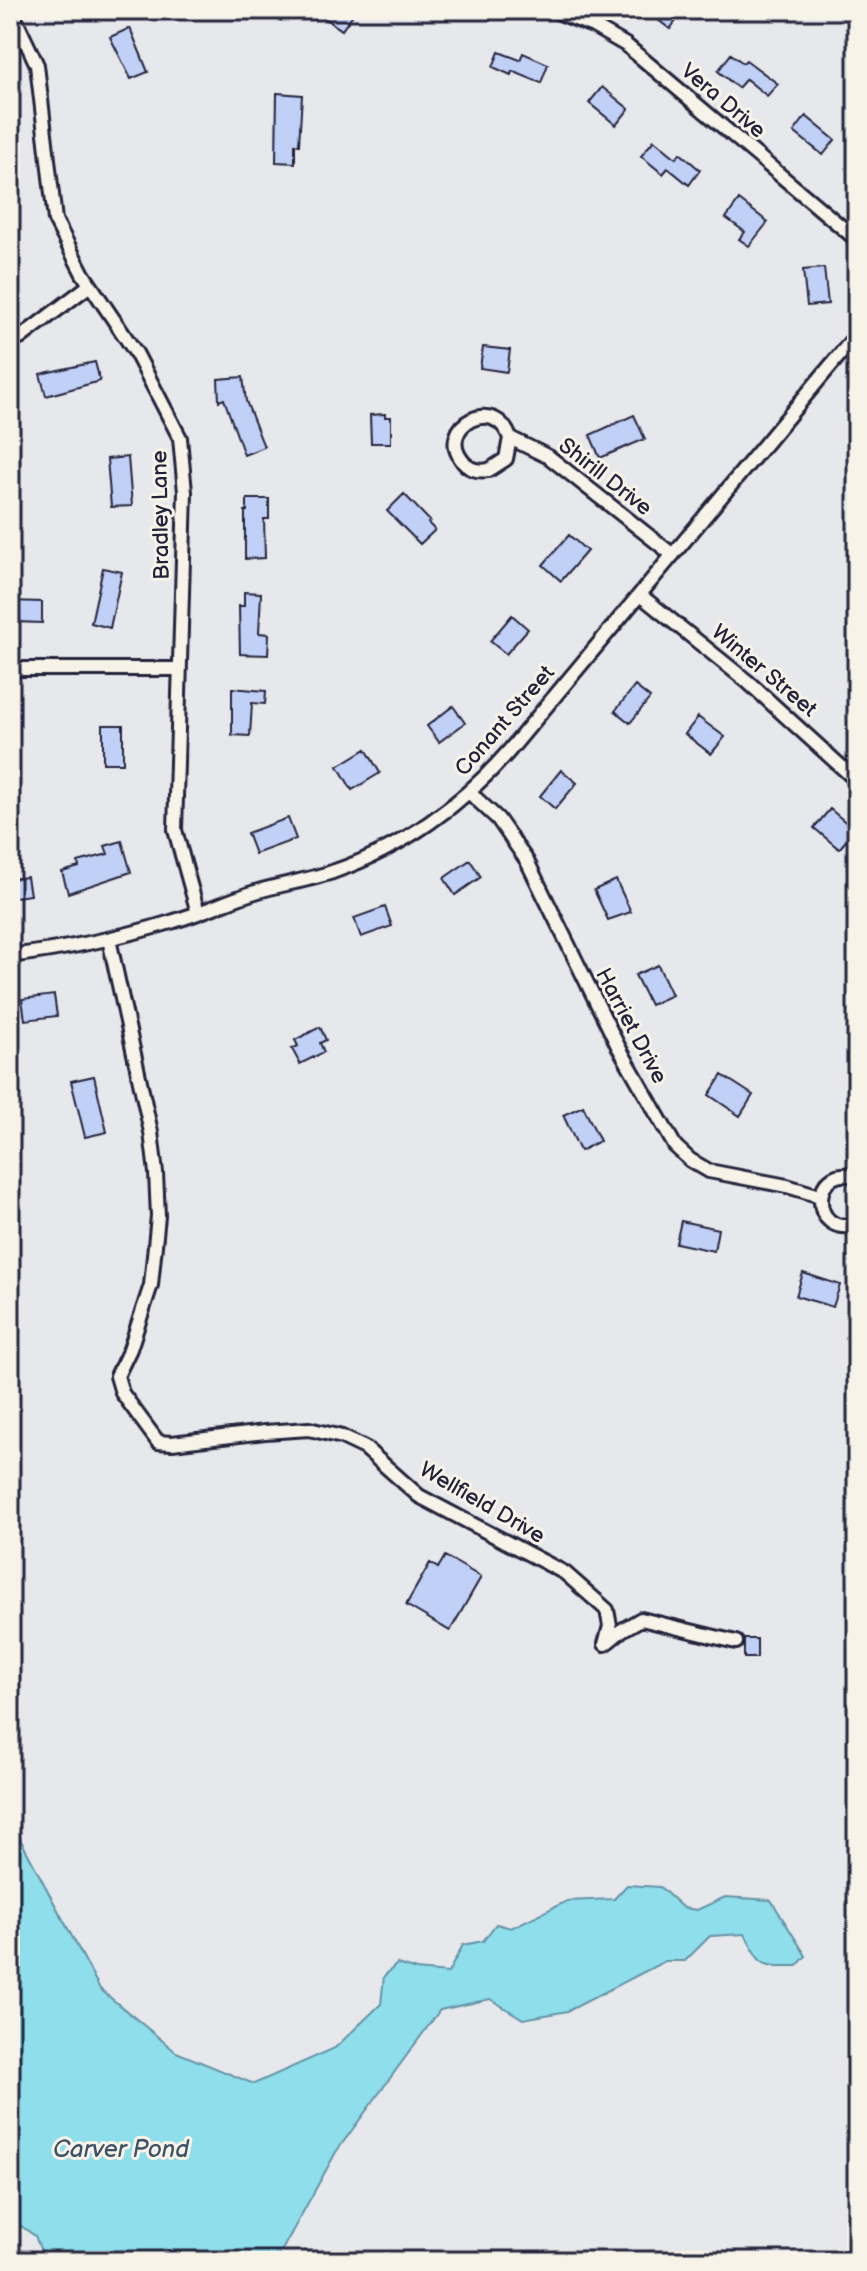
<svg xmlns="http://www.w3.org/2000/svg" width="867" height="2271" viewBox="0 0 867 2271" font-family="'Balsamiq Sans',sans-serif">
  <rect width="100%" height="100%" fill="#e7e8ec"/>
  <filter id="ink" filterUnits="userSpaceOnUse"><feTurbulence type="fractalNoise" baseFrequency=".0125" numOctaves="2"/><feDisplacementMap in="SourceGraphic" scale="16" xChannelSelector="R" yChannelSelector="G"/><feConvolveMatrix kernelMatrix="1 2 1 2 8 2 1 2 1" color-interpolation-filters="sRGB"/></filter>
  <g filter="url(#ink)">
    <path fill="#8fdeeb" stroke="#6393a5" stroke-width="2" d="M10 1820 100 1989 176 2052 254 2084 335 2048 381 2004 384 1976 397 1964 416 1970 448 1973 463 1945 483 1941 496 1924 511 1928 567 1901 614 1899 627 1885 660 1887 683 1908 697 1910 725 1897 771 1900 806 1956 797 1966C759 1966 762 1968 745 1934L710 1936 685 1961H665L568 2011 523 2019 490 1999 440 2010 336 2152 276 2261H45L35 2236 10 2218Z"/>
    <path fill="#c1d0f7" stroke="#22223b" stroke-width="2" d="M313 10H356L342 30Z
      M645 10H684L670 29Z
      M130 28 148 72 131 79 110 37Z
      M499 52 520 60 523 53 548 64 541 83 512 71 511 75 493 67Z
      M731 54 743 63 746 60 778 84 767 96 746 79 738 88 718 71Z
      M602 87 629 109 616 125 589 103Z
      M277 93 302 95 299 145 295 144V163L276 162Z
      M806 116 835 140 823 155 794 132Z
      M654 140 676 158 680 153 700 170 689 185 668 168 663 174 641 156Z
      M739 200 768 222 749 246 739 239 745 232 726 218Z
      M824 268 828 304 807 306 803 270Z
      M483 347 510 350 507 372 480 368Z
      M95 362 100 381 46 396 40 374Z
      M243 377 246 401 264 447 244 455 224 399 219 401 218 379Z
      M385 414V417H391V443H371L370 415Z
      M634 415 645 439 600 458 590 435Z
      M128 457 132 506 111 507 107 459Z
      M404 494 430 521 428 523 435 530 420 544 387 511Z
      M247 499H269V519H264L265 558 245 559V511H247Z
      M569 535 587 551 561 581 543 565Z
      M103 568 122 572 110 628 91 623Z
      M244 592 261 593 259 633 269 634 268 655 240 654 239 606H244Z
      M10 601 42 602V623L15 622 16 620H10Z
      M512 615 528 629 506 654 490 641Z
      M635 686 650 698 630 723 615 711Z
      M232 688 266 691 265 704 252 703 250 736 232 735Z
      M453 706 465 723 439 742 427 726Z
      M698 717 725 737 711 754 685 734Z
      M103 725H123V763H103Z
      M366 749 380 773 352 790 338 766Z
      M561 770 577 783 555 809 540 796Z
      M830 809 855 830 839 849 814 828Z
      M288 818 296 839 255 854 247 833Z
      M122 841 131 872 68 893 62 872 79 867 78 862 108 854 105 846Z
      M470 860 481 877 455 895 444 878Z
      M27 877 30 895 10 898V879Z
      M616 880 631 912 608 920 594 890Z
      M385 907 392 926 361 937 354 918Z
      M658 965 672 995 650 1005 635 975Z
      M54 995 57 1016 25 1020 22 999Z
      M320 1027 326 1040 320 1043 324 1052 300 1064 292 1049 298 1046 295 1040Z
      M722 1075 753 1095 740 1116 709 1095Z
      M94 1076 107 1132 85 1137 71 1081Z
      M583 1106 600 1141 580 1151 563 1115Z
      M681 1221 718 1229 714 1251 676 1243Z
      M803 1273 840 1285 833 1307 796 1296Z
      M445 1556 481 1577 450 1631 406 1605 430 1563 438 1568Z
      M744 1639H757V1658H744Z"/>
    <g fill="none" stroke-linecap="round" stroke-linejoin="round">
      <defs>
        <path id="street" d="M11 10 37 65 55 220 83 274 136 353 180 438 185 492 175 830 198 913
          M552 10 593 26 626 45 857 240
          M10 342 20 338 90 285
          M510 438 506 459 489 470C478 472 467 469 461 459 438 427 494 394 510 438L549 457 673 555
          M640 595 748 682 857 781
          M10 669H180
          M470 793 498 819 527 861 618 1046 675 1146 690 1160 709 1171 787 1186 820 1196
          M109 939 151 1132 156 1173 158 1216 151 1285 130 1349 117 1376 122 1393 158 1442 172 1443 265 1432 309 1429 342 1437 365 1448 419 1496 565 1573 607 1610 610 1626 605 1644 622 1630 641 1619 736 1642
          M10 956C65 949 119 938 171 922 199 914 225 902 252 893 279 884 308 881 335 871 402 848 462 805 509 751L857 334
          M857 1177C809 1161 809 1240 857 1224"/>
      </defs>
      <use href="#street" stroke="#22223b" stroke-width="18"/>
      <use href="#street" stroke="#f7f3e8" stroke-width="12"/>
    </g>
  </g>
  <g text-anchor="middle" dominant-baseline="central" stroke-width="6" stroke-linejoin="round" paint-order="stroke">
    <g font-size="22" fill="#22223b" stroke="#f7f3e8">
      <text transform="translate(723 101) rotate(40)">Vera Drive</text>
      <text transform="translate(605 477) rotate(38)">Shirill Drive</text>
      <text transform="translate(161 515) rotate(-91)">Bradley Lane</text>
      <text transform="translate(764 671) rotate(40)">Winter Street</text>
      <text transform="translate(505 721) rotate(-49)">Conant Street</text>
      <text transform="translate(631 1026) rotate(62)">Harriet Drive</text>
      <text transform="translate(482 1503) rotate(30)">Wellfield Drive</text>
    </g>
    <g font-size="24" font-style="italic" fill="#3d5167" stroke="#f7f3e8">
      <text x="121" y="2149">Carver Pond</text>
    </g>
  </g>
  <rect width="867" height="2271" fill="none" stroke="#f7f3e8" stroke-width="40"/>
  <rect x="20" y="20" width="827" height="2231" fill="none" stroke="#22223b" stroke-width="3" filter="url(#ink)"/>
</svg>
